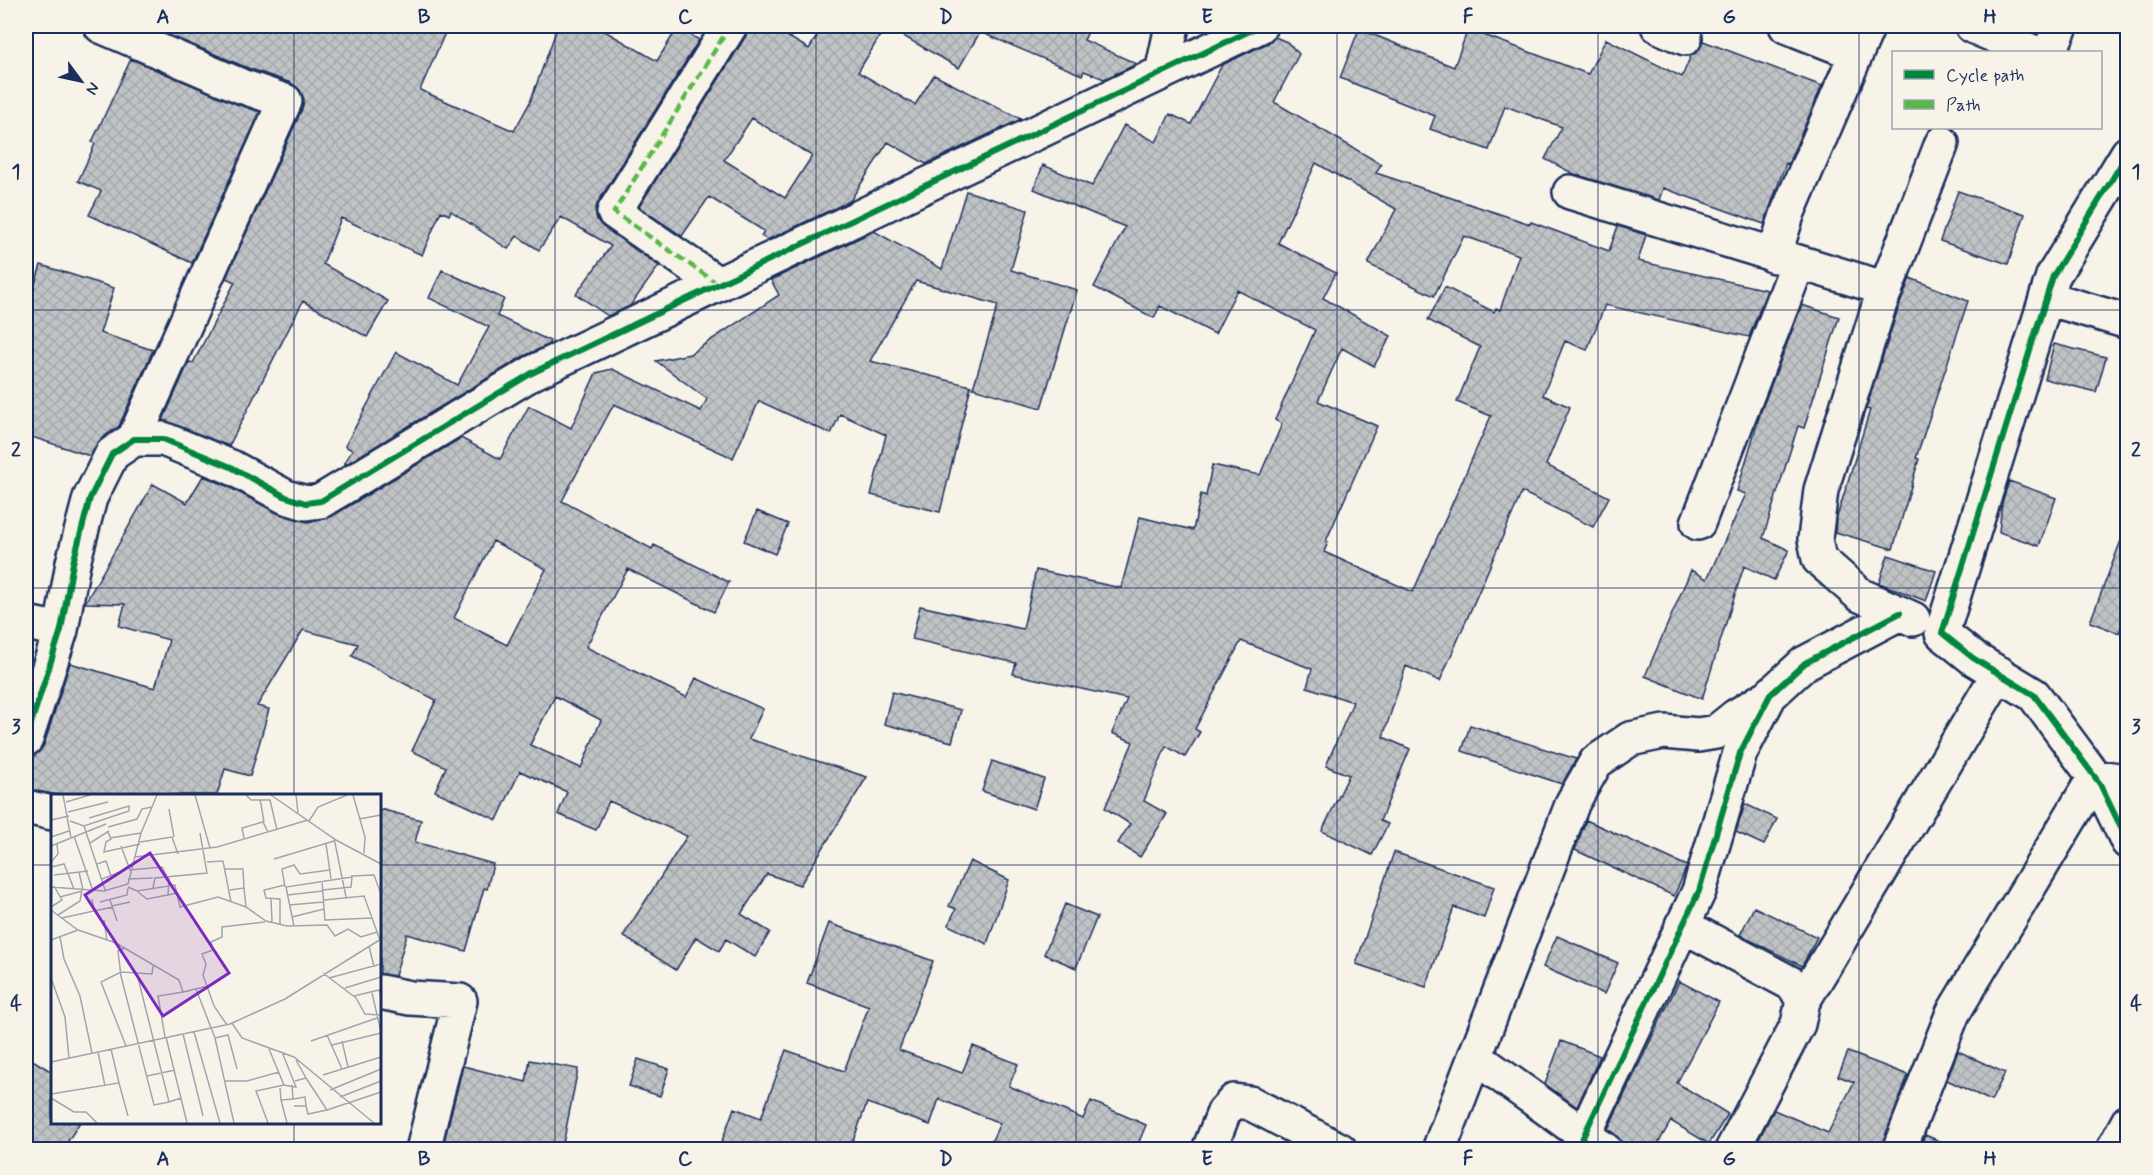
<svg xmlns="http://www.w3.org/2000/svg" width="2153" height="1175" viewBox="0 0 2153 1175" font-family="Mynerve,sans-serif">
  <defs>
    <pattern id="building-cross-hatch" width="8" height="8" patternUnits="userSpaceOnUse" patternTransform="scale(1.5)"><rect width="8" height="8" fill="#c0c3c5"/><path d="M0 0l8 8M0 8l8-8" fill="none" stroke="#a4a8ac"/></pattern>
  </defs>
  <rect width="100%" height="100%" fill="#f7f3e8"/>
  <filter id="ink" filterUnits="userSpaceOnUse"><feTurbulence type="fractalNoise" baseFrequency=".0167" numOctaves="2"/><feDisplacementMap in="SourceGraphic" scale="12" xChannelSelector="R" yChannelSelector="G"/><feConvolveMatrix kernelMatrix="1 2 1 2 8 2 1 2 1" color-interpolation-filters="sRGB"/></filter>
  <g filter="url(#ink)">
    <path fill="url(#building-cross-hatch)" stroke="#1b2f5e" stroke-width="1.5" fill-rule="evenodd" d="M147 26H448L420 90 514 131 530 102 558 26H596L657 61 678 27 699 40 598 202 595 210 597 220 603 227 659 266 630 306 608 316 576 294 611 246 561 217 539 250 517 236 508 249 451 211 449 215 441 211 422 255 341 218 323 264 388 301 367 337 303 301 229 446 163 420 189 362 193 363 235 282 226 278 302 109 304 99 300 90 291 83 248 68Z
      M750 26H770L809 49 823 26H1091L1084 40 1137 64 1104 79 1084 71 1082 75 980 32 959 68 886 26 858 72 915 105 934 75 1021 119 926 164 888 142 850 201 767 240 761 236 764 231 709 197 682 236 639 207 746 36ZM752 118 812 156 785 198 724 160Z
      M1359 29 1454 67 1468 29 1588 74 1606 39 1682 77 1691 55 1696 53 1703 41 1822 86 1788 164 1786 163 1764 224 1663 188 1659 200 1574 174 1545 159 1562 127 1505 106 1489 150 1430 129 1435 116 1340 78Z
      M1275 37 1287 42 1299 54 1274 102 1381 164 1376 173 1530 224 1531 222 1609 251 1618 226 1646 235 1638 261 1767 290 1749 337 1605 305 1587 350 1565 341 1543 395 1570 407 1546 465 1609 497 1593 527 1522 492 1440 681 1406 666 1383 737 1410 749 1380 821 1388 824 1372 855 1322 831 1349 775 1326 766 1353 702 1307 687 1312 669 1241 641 1195 729 1200 732 1185 757 1166 746 1144 801 1167 814 1140 857 1118 843 1130 824 1105 808 1133 742 1112 733 1127 699 1013 674 1016 663 912 639 920 606 1023 629 1036 570 1121 588 1140 517 1193 530 1201 494 1206 496 1212 465 1260 475 1282 424 1275 420 1315 330 1237 290 1215 334 1160 306 1154 318 1094 287 1125 227 1034 189 1043 165 1092 186 1124 125 1156 142 1170 114 1191 124 1222 65 1268 43ZM1316 163 1396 209 1368 264 1434 296 1464 236 1519 255 1500 310 1496 308 1494 312 1445 287 1428 320 1480 347 1457 402 1491 416 1413 592 1324 552 1328 542 1326 541 1377 426 1318 401 1342 348 1374 366 1391 336 1323 298 1336 273 1278 243Z
      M131 59 234 103 260 112 192 263 89 215 101 191 78 181 95 144 92 142Z
      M966 191 1028 210 1011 270 1077 290 1041 408 973 388 998 305 916 281 870 361 971 386 940 512 871 495 886 435 840 414 831 434 759 401 733 458 614 404 562 501 652 549 654 545 729 582 714 612 628 569 586 647 686 697 696 678 763 709 749 739 867 777 800 885 767 874 741 914 770 932 755 957 726 939 719 951 696 937 676 970 623 936 687 836 609 801 596 830 558 814 567 792 520 771 497 820 435 791 446 767 412 751 436 700 352 656 358 644 303 630 257 706 269 709 250 776 225 769 217 795H58L26 789 34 755 39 752 44 745 70 663 155 688 169 640 119 626 125 604 85 603 153 484 187 503 203 476 223 484 277 513 308 522 331 517 461 438 500 459 529 406 571 428 596 373 612 369 701 411 707 399 656 361 690 354 779 295 771 280 874 231 942 269ZM493 541 546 569 507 645 454 618ZM555 696 601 720 581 768 530 745Z
      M1958 191 2025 214 2008 264 1940 241Z
      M41 265 114 288 100 333 153 350 119 426 101 439 90 456 26 435V313Z
      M442 270 504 299 497 316 550 341 548 345 522 357 343 466 352 450 345 446 396 352 457 385 489 327 429 298Z
      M1910 278 1968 301 1916 458 1919 459 1893 549 1835 532 1836 520 1870 410 1866 409 1897 312Z
      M1802 305 1839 317 1804 428 1798 426 1763 538 1789 550 1774 580 1744 566 1702 699 1645 676 1691 570 1707 579 1746 494 1737 491 1761 411Z
      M2054 344 2106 357 2096 392 2045 379Z
      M2009 481 2056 498 2039 546 1999 532 2002 503Z
      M757 511 788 524 775 554 744 541Z
      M2125 530 2127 531V612L2119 633 2090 622Z
      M1888 555 1936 571 1926 601 1879 583Z
      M892 692 961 710 952 742 884 724Z
      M1470 725 1576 759 1562 784 1462 751Z
      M992 761 1044 779 1034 809 982 791Z
      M1745 804 1777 819 1764 845 1736 832Z
      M380 809 421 820 415 842 493 864 487 889 484 888 466 951 407 934 395 976 380 974Z
      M1586 820 1687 866 1674 896 1575 850Z
      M1394 852 1494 887 1484 918 1454 907 1426 987 1356 964Z
      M970 861 1009 880 987 944 948 925 956 909 949 906Z
      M1065 904 1097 917 1076 968 1044 954Z
      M1754 907 1817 937 1802 966 1740 935Z
      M829 923 933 961 899 1050 962 1073 973 1046 1018 1064 1009 1086 1083 1119 1091 1101 1146 1125 1136 1149H988L1000 1123 939 1099 930 1125 867 1103 850 1149H719L734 1108 761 1118 786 1050 844 1071 869 1006 807 983Z
      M1557 936 1618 963 1604 994 1543 967Z
      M1679 981 1719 1002 1677 1083 1728 1114 1709 1144 1671 1121 1655 1149H1633L1622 1143 1616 1135 1608 1129Z
      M1561 1041 1600 1056 1577 1107 1545 1084Z
      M1958 1051 2005 1073 1991 1101 1947 1080Z
      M1848 1052 1908 1075 1881 1149H1779L1758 1141 1774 1110 1828 1133 1854 1082 1838 1076Z
      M26 1056 52 1072V1122H80L63 1149H38L26 1142Z
      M638 1059 669 1069 660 1096 629 1086Z
      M530 1060 578 1069 562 1149H442L463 1066 526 1082Z
      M1925 1135 1959 1149H1919Z"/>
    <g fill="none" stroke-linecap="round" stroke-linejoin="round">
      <defs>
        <path id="street" d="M101 26 241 86 285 101 134 439
          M1658 26 1685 38
          M1786 26 1855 53
          M1972 26 2033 52
          M2049 52 2061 26
          M1162 73 1172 26
          M2128 153 2053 276 1942 633 1973 658 2034 695 2100 784 2128 842
          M1570 192 1886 289
          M1774 256 1788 212 1868 26
          M718 284 614 212 730 26
          M2047 298 2128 322
          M1698 523 1798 263
          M1913 619 1860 595 1819 559 1815 539 1821 490 1879 306 1942 143
          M26 623 61 630
          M26 739 61 630 73 563 90 498 112 454 134 439H163L231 467 286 497 306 503 321 501 532 373 1260 26
          M26 807 52 813
          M1682 925 1794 985 1803 1001 1798 1024 1732 1150
          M380 992 410 998 460 1001 423 1150
          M1803 1001 1999 673
          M1475 1057 1605 1150
          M1209 1150 1224 1112 1234 1101 1250 1103 1340 1150
          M1439 1150 1573 802 1596 762 1630 739 1664 732 1698 735 1716 732 1736 716 1769 696
          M1577 1150 1699 891 1740 753 1770 695 1805 663 1900 613
          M1899 1150 1953 1013 2095 777 2128 781
          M2113 1150 2128 1122"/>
      </defs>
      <use href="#street" stroke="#1b2f5e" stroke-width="38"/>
      <use href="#street" stroke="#f7f3e8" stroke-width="33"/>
      <path stroke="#58b947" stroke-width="4.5" stroke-dasharray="9 4.5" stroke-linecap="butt" d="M718 284 614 212 730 26"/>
      <defs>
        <path id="cycleway" d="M2128 153 2053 276 1942 633 1973 658 2034 695 2100 784 2128 842
          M26 739 61 630 73 563 90 498 112 454 134 439H163L231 467 286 497 306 503 321 501 532 373 1260 26
          M1577 1150 1699 891 1740 753 1770 695 1805 663 1900 613"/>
      </defs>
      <use href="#cycleway" stroke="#f7f3e8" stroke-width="10"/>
      <use href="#cycleway" stroke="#00873e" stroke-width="6"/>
    </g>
  </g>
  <path fill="none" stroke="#1b2f5e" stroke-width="1.5" stroke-opacity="0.55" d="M294 26V796M555 26V1150M816 26V1150M1076 26V1150M1337 26V1150M1598 26V1150M1859 26V1150M26 310H2128M26 588H2128M26 865H52M380 865H2128M294 1122V1150"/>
  <g transform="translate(51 794)">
    <rect width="330" height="330" fill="#f7f3e8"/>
    <path fill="none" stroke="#9fa5b1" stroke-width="1.5" d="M12 1 20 44M144 1 159 54M195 1 200 6H219L226 36M220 1 285 46 330 70M245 1 247 19M302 1 314 43 313 59M209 5 213 28M15 8 39 1M118 15 123 43M17 18 57 8M308 25 330 21M0 26 18 22M19 27 33 32 78 17V12L38 24M258 27 267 13 296 1M33 32 54 96M57 33 86 25 91 15 101 13M57 38 60 45 55 48 53 58 89 50M23 42 42 97M0 43 18 37M59 44 90 39M193 44 191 34 212 28 217 38M283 44 295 103M89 48 121 43 127 60M39 49 58 37M275 50 280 85M0 52 55 30M70 52 79 76 111 73 116 82M84 63 166 53 257 26M223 65 283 47M0 68 7 60 6 50M156 68 172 67 180 108M46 70 55 67 60 82M0 73 13 70 23 95M174 75H192L193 94M28 78 32 96M3 81 37 77M300 82 323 81 330 100M51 85 69 78M77 85 102 84M271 87 274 127M0 93 53 97 77 90 90 39 106 1M77 93 86 97 124 91 129 113 167 103 195 113 215 127 236 132 276 131 284 142 297 135 310 143 326 138M234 93 231 75 243 71 249 80 279 76M102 94 104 84 156 79 149 39M179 96 193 94 195 113M87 98 96 105 127 99M117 101 118 83M236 101 272 97M9 103 31 97M220 105 221 128M59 106 66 127M273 106 313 102 329 146M49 108 76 101 77 94M238 111 273 108M61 112 79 108M0 113 11 106 3 92M0 116 27 136 65 149 128 186 132 198 157 192M43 117 62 113M7 121 29 107 31 96M241 123 273 115M11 124 43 117 41 105M53 126 56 147M274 126 321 124M229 130V105L215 104 213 96 234 91M243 132 235 93 301 83 300 93 272 96M9 143 13 165 29 202 41 259M0 146 27 136M318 152 323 173M74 154 67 157 70 182 103 311 118 308M272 179 305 204 314 220 330 221M86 180 118 308 130 304M0 184 14 223 18 264M278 184 330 170M294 194 330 183M145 195 164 244 183 329M321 199 330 238M303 202 328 196 330 203M181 229 191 244 243 263 323 329M176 231 163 212 152 181 155 170 151 160 162 156 160 148 171 143V133L214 128M143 238 169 329M132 240 152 322M276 241 291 275M114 243 107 202 132 198M115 243 136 329M164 244 177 241 186 275M260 247 326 224M291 247 297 273M281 251 330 239M75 252 50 188 70 178 101 180 102 172M218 255 233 291 245 293 231 258M47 258 54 292M0 268 179 230 234 205 330 145M272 281 330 263M96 282 124 276M255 284 276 316 257 320 255 312M173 287H196L228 278M244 287 255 284 245 266M68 289 77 322M229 294 230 306 242 305 241 291M279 296 330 275M0 300 68 289 60 255M289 303 330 287M0 304 23 318H35L46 329M242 305 254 303 255 312H243M230 306 236 329M276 316 330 298M217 329 205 297 233 291"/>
    <path fill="#7b2cbf" fill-opacity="0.15" stroke="#7b2cbf" stroke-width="3" d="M99 59 178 179 112 222 34 101Z"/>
    <rect width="330" height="330" fill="none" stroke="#1b2f5e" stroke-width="3"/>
  </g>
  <rect width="2153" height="1175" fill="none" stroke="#f7f3e8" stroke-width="66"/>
  <rect x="1892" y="51" width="210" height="78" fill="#f7f3e8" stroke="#9fa5b1" stroke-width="1.5"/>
  <rect x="1904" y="70" width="30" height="9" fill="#00873e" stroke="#9fa5b1" stroke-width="1.5"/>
  <text x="1946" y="81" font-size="18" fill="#1b2f5e">Cycle path</text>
  <rect x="1904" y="100" width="30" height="9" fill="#58b947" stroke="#9fa5b1" stroke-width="1.5"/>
  <text x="1946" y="111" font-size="18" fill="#1b2f5e">Path</text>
  <g transform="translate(81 81) rotate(123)" stroke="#f7f3e8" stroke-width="4.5" paint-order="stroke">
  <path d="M0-4.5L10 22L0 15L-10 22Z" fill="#1b2f5e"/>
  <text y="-9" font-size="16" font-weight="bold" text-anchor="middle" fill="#1b2f5e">N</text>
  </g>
  <rect x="33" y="33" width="2087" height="1109" fill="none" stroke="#1b2f5e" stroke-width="2"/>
  <g font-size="20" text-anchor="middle" font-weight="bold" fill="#1b2f5e">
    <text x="163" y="23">A</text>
    <text x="424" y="23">B</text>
    <text x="685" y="23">C</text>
    <text x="946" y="23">D</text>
    <text x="1207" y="23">E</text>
    <text x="1468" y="23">F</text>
    <text x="1729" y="23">G</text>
    <text x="1990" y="23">H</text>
    <text x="16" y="178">1</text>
    <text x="2136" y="178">1</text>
    <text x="16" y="456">2</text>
    <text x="2136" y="456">2</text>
    <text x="16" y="733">3</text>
    <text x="2136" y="733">3</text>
    <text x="16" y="1010">4</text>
    <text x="2136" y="1010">4</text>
    <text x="163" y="1165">A</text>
    <text x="424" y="1165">B</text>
    <text x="685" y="1165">C</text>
    <text x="946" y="1165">D</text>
    <text x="1207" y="1165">E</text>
    <text x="1468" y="1165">F</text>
    <text x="1729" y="1165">G</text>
    <text x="1990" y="1165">H</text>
  </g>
</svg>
